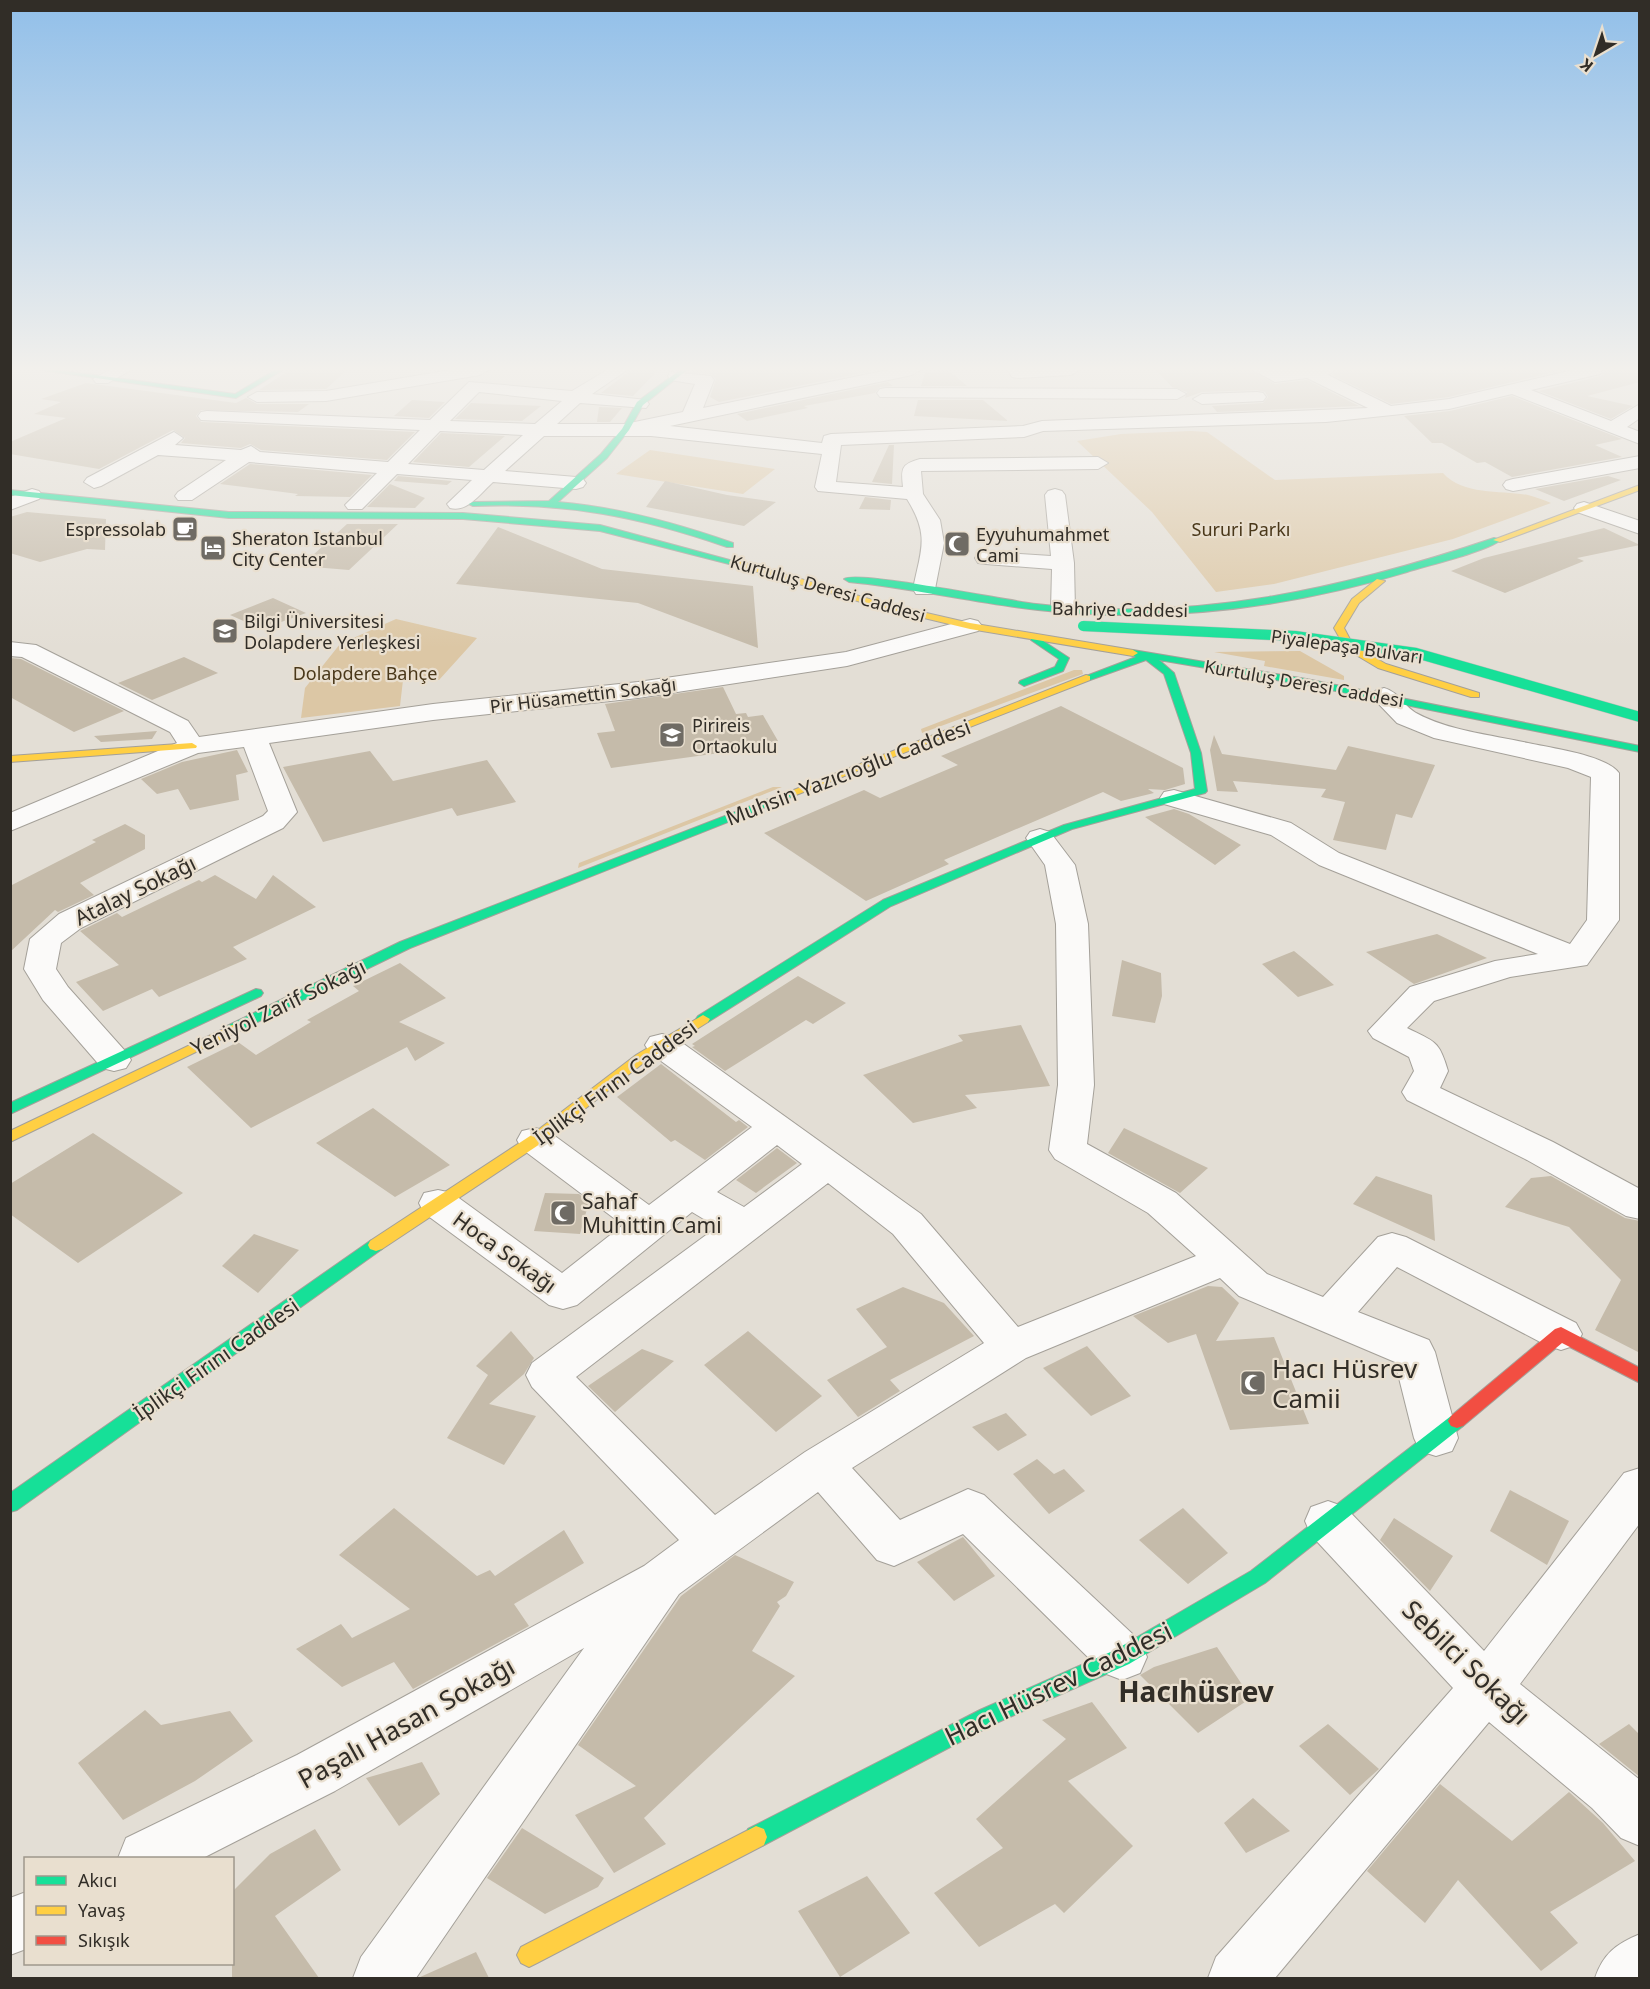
<svg xmlns="http://www.w3.org/2000/svg" width="1650" height="1989" viewBox="0 0 1650 1989" font-family="'Noto Sans',sans-serif">
  <rect width="100%" height="100%" fill="#e3ded5"/>
  <path fill="#dcc7a5" d="M1191 431 1207 432 1275 480 1443 473C1464 496 1501 490 1528 495 1536 497 1544 500 1551 503L1453 539 1274 584 1216 592 1152 512 1077 441 1121 434Z
    M650 450 775 469 743 494 616 474Z
    M396 619 477 638 439 680H403L400 706 301 718 305 688 340 644Z
    M1300 651 1344 676V680L1264 666 1265 661 1214 652Z
    M1074 670H1082L1083 674 922 733 921 729Z
    M773 787H782L578 868 579 863Z"/>
  <path fill="#c5bbaa" d="M290 370H347L326 389 259 390Z
    M631 370H658L633 396 601 393Z
    M694 370H870L872 371 719 402 710 397 716 379 711 374 693 372Z
    M948 370 967 386H921L925 373Z
    M1156 370H1251L1275 384 1307 380 1359 406 1217 412 1212 406 1263 403 1268 397 1265 392 1257 390 1202 392 1185 398 1187 392 1172 387Z
    M1337 370H1563L1449 397 1391 404 1332 375Z
    M1604 370H1640V382L1587 396 1633 406 1611 419 1539 391 1601 376Z
    M888 382 893 386 880 387 875 393 804 406 808 408 747 421 737 414Z
    M86 383 236 403 246 398 257 404H309L298 412 201 410 196 416 201 422 415 432 387 460 261 450 250 444 241 448 181 443 185 438 173 430 99 469 10 454V442L66 418 34 414 61 402 41 399Z
    M1512 396 1622 439 1595 445 1622 457 1512 477 1485 462 1477 463 1442 443H1432L1404 416 1450 411Z
    M412 400 445 402 429 418 394 416Z
    M918 400H983L1008 421 914 416Z
    M471 403 541 406 522 421 455 419Z
    M599 407 622 408 610 422H597Z
    M441 433 505 436 469 467 413 462Z
    M889 445H894L892 484 872 482Z
    M250 464 372 475 350 497 295 496 298 494 220 484Z
    M398 476 452 481 447 485 394 481Z
    M1608 476 1621 480 1564 501 1535 489Z
    M665 481 727 495 776 502 744 526 646 507Z
    M390 484 425 498 415 508 367 507Z
    M865 497 891 500 890 510 859 509Z
    M27 512 106 519 105 550 87 549 40 562 10 553V517Z
    M347 524H398L349 570 301 566Z
    M498 527 602 569 753 586 758 648 638 603 456 584Z
    M1604 528 1640 545 1577 558 1584 561 1505 593 1451 571 1484 558Z
    M273 598 306 613 262 629 230 615Z
    M184 657 218 673 152 700 118 683Z
    M10 658 21 659 124 711 74 732 10 697Z
    M723 687 736 714 746 713 748 717 763 715 778 741 761 743 763 747 611 768 597 733 615 731 605 704Z
    M1061 706 1183 768 1185 784 1165 790 1148 789 1154 793 1121 801 1103 792 944 860 949 864 866 901 764 833 864 790 880 798 958 765 941 756Z
    M157 731 152 739 101 742 94 736Z
    M1214 735 1222 754 1336 770 1348 746 1435 765 1412 818 1396 814 1386 850 1333 840 1345 802 1321 797 1326 789 1233 781 1238 792 1217 791 1210 750Z
    M237 750 248 772 236 775 239 800 190 810 178 789 157 794 141 779 182 762Z
    M370 751 393 781 487 760 516 802 457 816 452 808 323 842 283 767Z
    M1174 809 1189 814 1241 845 1215 865 1145 817Z
    M125 824 145 835V849L80 883 94 895 58 912 55 910 10 952V886L96 842 92 840Z
    M215 875 256 899 273 875 316 907 233 947 247 959 159 997 152 989 103 1011 76 982 119 965 80 931 117 913 122 917 199 880 202 882Z
    M1437 934 1487 958 1414 984 1366 952Z
    M1294 951 1305 960 1334 985 1298 997 1262 964Z
    M1122 960 1161 973 1162 996 1155 1023 1112 1016Z
    M400 963 446 998 399 1022 445 1043 415 1061 407 1047 251 1128 187 1067 238 1042 256 1055 311 1022 307 1020 359 991 353 986Z
    M798 976 846 1003 813 1024 806 1020 725 1071 692 1047 695 1046 692 1044Z
    M1021 1025 1050 1086 965 1095 977 1108 913 1123 863 1075 963 1041 958 1035Z
    M661 1064 736 1122 739 1120 748 1127 705 1160 675 1140 671 1142 617 1097Z
    M373 1108 450 1165 395 1197 316 1143Z
    M1124 1128 1208 1168 1180 1193 1108 1153Z
    M93 1133 183 1193 78 1263 10 1214V1184Z
    M777 1148 797 1163 756 1193 736 1180Z
    M1376 1176 1432 1195 1435 1241 1353 1204Z
    M1551 1176 1625 1218 1640 1221V1353L1595 1330 1621 1280 1569 1227 1505 1207 1531 1178Z
    M545 1193 579 1194 589 1202 580 1234 534 1231Z
    M254 1234 299 1250 258 1293 222 1266Z
    M1208 1286 1222 1287 1239 1303 1216 1341 1274 1337 1309 1424 1230 1430 1196 1334 1168 1343 1133 1316Z
    M903 1287 944 1303 974 1336 890 1380 900 1391 858 1417 827 1380 887 1347 856 1309Z
    M511 1331 534 1358 524 1374 489 1404 536 1416 504 1465 447 1438 488 1375 476 1366Z
    M748 1331 822 1396 776 1432 704 1365Z
    M1087 1346 1131 1396 1091 1416 1043 1368Z
    M642 1349 674 1361 615 1412 588 1386Z
    M1006 1413 1027 1435 998 1451 972 1427Z
    M1037 1459 1054 1474 1064 1469 1085 1491 1049 1514 1013 1474Z
    M1510 1490 1569 1521 1547 1565 1490 1531Z
    M394 1508 477 1576 490 1570 495 1576 564 1530 584 1563 514 1604 529 1626 413 1689 394 1662 342 1687 296 1649 341 1624 352 1638 410 1609 339 1555Z
    M1183 1508 1228 1553 1188 1584 1139 1540Z
    M1394 1518 1453 1556 1430 1591 1380 1540Z
    M963 1537 995 1576 954 1601 917 1562Z
    M735 1555 794 1582 786 1596 777 1602 780 1606 752 1651 795 1676 644 1818 666 1844 614 1873 575 1815 636 1786 578 1745 681 1596Z
    M1217 1647 1251 1698 1198 1733 1140 1675 1154 1667Z
    M1092 1702 1127 1748 1068 1781 1133 1846 1064 1913 1055 1904 979 1947 934 1893 1003 1848 976 1819 1066 1739 1042 1720Z
    M145 1710 161 1725 230 1711 253 1741 195 1781 123 1820 78 1763Z
    M1328 1724 1379 1769 1350 1795 1299 1746Z
    M1629 1724 1640 1735V1777L1599 1744Z
    M422 1762 440 1794 399 1826 366 1778Z
    M1440 1784 1512 1841 1569 1792 1603 1823 1635 1861 1550 1912 1578 1943 1541 1971 1458 1880 1425 1923 1367 1871Z
    M1253 1798 1290 1831 1246 1853 1224 1823Z
    M522 1828 604 1878 598 1887 545 1914 487 1878Z
    M315 1829 341 1870 275 1916 319 1978H232V1892L270 1854Z
    M867 1876 910 1933 840 1977 798 1911Z
    M476 1952 489 1978H418Z"/>
  <g fill="none" stroke-linecap="round" stroke-linejoin="round">
    <defs>
      <path id="street" d="M109 370H131L108 383H96L93 379Z
        M450 370H488L480 375 326 401 257 402 248 397 257 392 326 391Z
        M607 370H627L592 394 646 400 649 404 646 408 580 403 557 424H625L683 412 695 384 670 380 668 376 670 372 711 376 714 380 703 408 888 370H920L912 375 670 426 822 443 824 436 831 434 1023 426 1042 421 1368 408 1307 378 1275 382 1253 370H1335L1328 375 1391 406 1449 399 1573 370H1602L1600 374 1531 390 1611 421 1640 404V418L1627 427 1640 432V444L1512 394 1449 409 1326 422 1043 431 1024 437 841 445 836 482 903 487C901 469 901 464 920 459L1098 457 1108 463 1098 469 921 471 923 494 940 520 944 543 935 589 932 594H916L913 589C921 549 930 536 907 499L818 491 815 487 822 454 651 436H544L505 471 576 477 583 479 586 483 583 487 576 489 493 482C481 493 467 513 450 508L447 504 472 480 397 474 362 509H348L345 505 377 473 249 462 192 500H178L175 496 178 492 226 460 158 455 101 486 94 488 84 482 87 478 174 432 183 438 175 445 241 450 251 446 260 452 388 462 420 430 201 420 198 416 201 412 207 411 430 420 469 382 572 391ZM479 392 562 401 535 424 450 421ZM440 431 523 435 484 470 408 464Z
        M1008 370H1079L1071 375 1018 378 1012 377Z
        M886 388 1177 389 1186 394 1177 399 880 397 877 393 880 389Z
        M1257 392 1263 393 1266 397 1263 401 1202 404 1193 399 1202 394Z
        M1640 456V468L1513 491 1506 489 1503 485 1506 481 1513 479Z
        M32 489 39 491 42 495 39 499 10 510V497Z
        M1055 489 1062 491 1065 495 1074 563 1075 610 1071 615H1055L1051 610 1052 569 986 564 978 563 975 558 978 553 986 552 1051 556 1045 495 1048 491Z
        M1584 502 1640 521V534L1577 512 1574 508 1577 504Z
        M970 619 978 621 982 626 978 631 847 666 638 698 433 720 269 743 297 812 283 828 81 928 61 943 56 969 68 987 126 1052 131 1060 126 1068 114 1071 102 1068 43 1000 24 969 30 939 59 914 263 816 268 811 244 747 198 753 10 831V813L177 743 170 732 22 657 10 656V642L36 645 188 721 199 737 433 704 638 682 846 652Z
        M1384 688C1399 692 1404 706 1416 713 1449 731 1492 735 1528 743 1550 748 1606 755 1619 773V920L1587 965 1510 977 1434 1001 1407 1028C1435 1042 1439 1040 1448 1071L1440 1088 1553 1142 1640 1189V1219L1626 1216 1527 1160 1407 1100 1402 1092 1414 1071 1409 1057 1373 1038 1368 1031 1410 987 1495 961 1538 954 1319 865 1271 835 1164 804 1160 798 1164 792 1174 790 1291 823 1339 853 1570 944 1587 920 1591 777 1568 768 1434 738 1397 723 1371 696 1375 691Z
        M1040 829 1050 832 1075 865 1088 924 1094 1085 1087 1144 1176 1193 1267 1274 1323 1297 1378 1237 1392 1233 1406 1237 1576 1323 1582 1334 1576 1345 1561 1350 1546 1345 1397 1267 1358 1312 1429 1340 1435 1352 1458 1438 1452 1451 1436 1456 1420 1451 1414 1438 1395 1362 1239 1296 1220 1278 1026 1358 852 1468 900 1520 968 1489 984 1495 1140 1641 1147 1657 1140 1673 1122 1680 1104 1673 963 1534 894 1566 877 1560 818 1492 679 1594 416 1978H353L361 1957 584 1648 335 1791 203 1858H118L126 1838 297 1755 644 1566 679 1540 532 1387 526 1375 532 1363 717 1227 692 1212 577 1305 563 1309 549 1305 424 1213 419 1203 424 1193 438 1190 452 1193 562 1273 623 1225 522 1149 517 1140 522 1131 535 1128 548 1131 649 1205 752 1127 650 1053 645 1045 650 1037 662 1034 674 1037 921 1214 1018 1327 1196 1256 1148 1213 1055 1159 1049 1150 1058 1085 1056 924 1045 865 1026 838 1030 832ZM777 1145 802 1164 744 1207 717 1192ZM828 1183 893 1234 984 1343 805 1452 715 1515 576 1377Z
        M1640 1468V1523L1520 1684 1640 1780V1846L1621 1838 1592 1808 1489 1722 1275 1978H1208L1216 1957 1453 1688 1311 1535 1305 1521 1311 1507 1328 1501 1345 1507 1484 1651 1624 1473Z
        M26 1892V1949L10 1955V1898Z
        M1640 1934V1978H1595C1603 1954 1616 1944 1640 1934Z"/>
      <path id="fast" d="M40 370H58L235 394 275 370H283L236 398Z
        M680 370H687L643 405 629 430 607 458 558 502C618 507 676 523 733 543V547H727C641 517 564 502 473 506L469 504 473 502 549 501 601 454 622 429 637 402Z
        M10 490 229 512 463 513 600 525 737 562 733 565 600 531 463 519 229 518 10 495Z
        M1494 538 1501 540C1485 552 1429 565 1407 572 1288 608 1162 624 1038 610 975 603 912 588 849 582L844 579C857 570 1009 601 1036 604 1194 623 1346 588 1494 538Z
        M1034 635 1069 658 1063 671 1024 686 1019 683 1020 681 1055 667 1059 659 1031 640V636Z
        M1133 650 1306 679 1640 746V752L1306 685 1159 660 1174 673 1201 753 1207 791 1205 793 1072 829 891 906 708 1022H698L696 1019 698 1016 883 900 1064 825 1195 789 1191 753 1164 674 1146 660 1090 680H1082L1081 678 1136 657 1128 653Z
        M792 790 796 791V795L410 948 237 1032 232 1033 225 1029 227 1026 400 942Z
        M256 989 261 990 263 993 261 996 10 1114V1103Z
        M376 1239 382 1241 384 1245 382 1249 17 1510 10 1512V1493L370 1241Z
        M1457 1414 1463 1416 1466 1421 1463 1426 1265 1583 1129 1664 994 1724 764 1845 756 1848 748 1845 745 1837 748 1829 980 1710 1115 1650 1251 1571 1451 1416Z"/>
      <path id="slow" d="M1640 485V490L1500 542 1493 540Z
        M733 559 883 603 970 623 1133 650 1138 653 1133 656 970 629 878 607 730 564 729 562Z
        M1377 579 1385 581 1359 603 1344 628 1353 645 1386 664 1479 693V697H1471L1378 668 1346 649 1334 628 1352 599Z
        M1086 675 1090 676V680L796 795H788L786 793Z
        M192 743 197 746 196 748 10 762V756Z
        M703 1015 710 1019 708 1022 646 1061 540 1144 382 1249 376 1251 370 1249 368 1245 370 1241 530 1136 636 1055Z
        M232 1025 237 1026 239 1029 237 1032 10 1142V1131Z
        M756 1826 764 1829 767 1837 764 1845 537 1963 529 1967 521 1963 517 1955 521 1947Z"/>
      <path id="jam" d="M1561 1327 1640 1368V1383L1562 1343 1463 1426 1457 1428 1451 1426 1448 1421 1451 1416 1555 1329Z"/>
    </defs>
    <use href="#street" stroke="#a4a099" stroke-width="2"/>
    <use href="#fast" stroke="#a4a099" stroke-width="2"/>
    <use href="#slow" stroke="#a4a099" stroke-width="2"/>
    <use href="#jam" stroke="#a4a099" stroke-width="2"/>
    <use href="#street" fill="#fbfaf9" fill-rule="evenodd"/>
    <use href="#fast" fill="#16e098" fill-rule="evenodd"/>
    <use href="#slow" fill="#ffcf43" fill-rule="evenodd"/>
    <use href="#jam" fill="#f24e42" fill-rule="evenodd"/>
    <defs>
      <path id="fast-bridge" d="M1083 626 1295 636 1416 653 1640 717"/>
    </defs>
    <use href="#fast-bridge" stroke="#c0bdb9" stroke-width="11" stroke-linecap="butt"/>
    <use href="#fast-bridge" stroke="#16e098" stroke-width="10"/>
  </g>
  <linearGradient id="sky" x2="0" y2="1"><stop stop-color="#91bfe9"/><stop offset="0.57" stop-color="#f2f0ec"/><stop offset="1" stop-color="#f2f0ec" stop-opacity="0"/></linearGradient>
  <rect width="1650" height="648" fill="url(#sky)"/>
  <defs>
    <symbol id="cafe-square" viewBox="-11 -11 22 22"><rect x="-9" y="-9" width="18" height="18" rx="4" fill="#6f6b64" stroke="#e9dfcf"/><path d="M-5.5-4.5H6V0H3Q3 3.5 0 3.5H-2.5Q-5.5 3.5-5.5 0ZM3-3.2v2h1.7v-2ZM-6 4.5H4V6H-6Z" fill="#fff"/></symbol>
    <symbol id="mosque-square" viewBox="-11 -11 22 22"><rect x="-9" y="-9" width="18" height="18" rx="4" fill="#6f6b64" stroke="#e9dfcf"/><path d="M3.5-4.9A6 6 0 1 0 3.5 4.9A5 5 0 1 1 3.5-4.9Z" fill="#fff"/></symbol>
    <symbol id="hotel-square" viewBox="-11 -11 22 22"><rect x="-9" y="-9" width="18" height="18" rx="4" fill="#6f6b64" stroke="#e9dfcf"/><path d="M-6-4.5h1.5V1H6V5H4.5V3h-9V5H-6ZM-4 0a1.8 1.8 0 1 1 3.6 0ZM.5 0V-2.5h3Q6-2.5 6 0Z" fill="#fff"/></symbol>
    <symbol id="university-square" viewBox="-11 -11 22 22"><rect x="-9" y="-9" width="18" height="18" rx="4" fill="#6f6b64" stroke="#e9dfcf"/><path d="M0-5L7-2L0 1L-7-2ZM-4 1L0 2.5L4 1V4Q0 6-4 4Z" fill="#fff"/></symbol>
    <symbol id="school-square" viewBox="-11 -11 22 22"><rect x="-9" y="-9" width="18" height="18" rx="4" fill="#6f6b64" stroke="#e9dfcf"/><path d="M0-5L7-2L0 1L-7-2ZM-4 1L0 2.5L4 1V4Q0 6-4 4Z" fill="#fff"/></symbol>
  </defs>
  <g fill-rule="evenodd">
    <use href="#cafe-square" x="170" y="514" width="30" height="30"/>
    <use href="#mosque-square" x="942" y="529" width="30" height="30"/>
    <use href="#hotel-square" x="198" y="533" width="30" height="30"/>
    <use href="#university-square" x="210" y="616" width="30" height="30"/>
    <use href="#school-square" x="657" y="720" width="30" height="30"/>
    <use href="#mosque-square" x="548" y="1198" width="30" height="30"/>
    <use href="#mosque-square" x="1238" y="1368" width="30" height="30"/>
  </g>
  <g text-anchor="middle" dominant-baseline="central" stroke-width="4.5" stroke-linejoin="round" paint-order="stroke">
    <g font-size="18" fill="#312d27" stroke="#e9dfcf" text-anchor="start">
      <text x="166" y="529" text-anchor="end">Espressolab</text>
      <text x="976" y="534">Eyyuhumahmet<tspan x="976" dy="21">Cami</tspan></text>
      <text x="232" y="538">Sheraton Istanbul<tspan x="232" dy="21">City Center</tspan></text>
      <text x="244" y="621">Bilgi Üniversitesi<tspan x="244" dy="21">Dolapdere Yerleşkesi</tspan></text>
      <text x="692" y="725">Pirireis<tspan x="692" dy="21">Ortaokulu</tspan></text>
    </g>
    <g font-size="18" fill="#4a381a" stroke="#e9dfcf">
      <text x="1241" y="529">Sururi Parkı</text>
      <text x="365" y="673">Dolapdere Bahçe</text>
    </g>
    <g font-size="18" fill="#312d27" stroke="#e9dfcf">
      <text transform="translate(828 588) rotate(16)">Kurtuluş Deresi Caddesi</text>
      <text transform="translate(1120 609) rotate(1)">Bahriye Caddesi</text>
      <text transform="translate(1347 646) rotate(8)">Piyalepaşa Bulvarı</text>
      <text transform="translate(1304 683) rotate(10)">Kurtuluş Deresi Caddesi</text>
      <text transform="translate(583 695) rotate(-7)">Pir Hüsamettin Sokağı</text>
    </g>
    <g font-size="21" fill="#312d27" stroke="#e9dfcf">
      <text transform="translate(848 772) rotate(-21)">Muhsin Yazıcıoğlu Caddesi</text>
      <text transform="translate(135 890) rotate(-26)">Atalay Sokağı</text>
      <text transform="translate(278 1007) rotate(-26)">Yeniyol Zarif Sokağı</text>
      <text transform="translate(615 1082) rotate(-36)">İplikçi Fırını Caddesi</text>
      <text transform="translate(505 1252) rotate(36)">Hoca Sokağı</text>
      <text transform="translate(216 1359) rotate(-35)">İplikçi Fırını Caddesi</text>
    </g>
    <g font-size="21" fill="#312d27" stroke="#e9dfcf" text-anchor="start">
      <text x="582" y="1201">Sahaf<tspan x="582" dy="24">Muhittin Cami</tspan></text>
    </g>
    <g font-size="26" fill="#312d27" stroke="#e9dfcf" text-anchor="start">
      <text x="1272" y="1368">Hacı Hüsrev<tspan x="1272" dy="30">Camii</tspan></text>
    </g>
    <g font-size="26" fill="#312d27" stroke="#e9dfcf">
      <text transform="translate(1467 1662) rotate(44)">Sebilci Sokağı</text>
      <text transform="translate(1058 1683) rotate(-26)">Hacı Hüsrev Caddesi</text>
      <text transform="translate(406 1722) rotate(-29)">Paşalı Hasan Sokağı</text>
    </g>
    <g font-size="28" font-weight="bold" fill="#312d27" stroke="#e9dfcf">
      <text x="1196" y="1691">Hacıhüsrev</text>
    </g>
  </g>
  <rect width="1650" height="1989" fill="none" stroke="#312d27" stroke-width="24"/>
  <rect x="24" y="1857" width="210" height="108" fill="#e9dfcf" stroke="#9f988c" stroke-width="1.5"/>
  <rect x="36" y="1876" width="30" height="9" fill="#16e098" stroke="#9f988c" stroke-width="1.5"/>
  <text x="78" y="1887" font-size="18" fill="#312d27">Akıcı</text>
  <rect x="36" y="1906" width="30" height="9" fill="#ffcf43" stroke="#9f988c" stroke-width="1.5"/>
  <text x="78" y="1917" font-size="18" fill="#312d27">Yavaş</text>
  <rect x="36" y="1936" width="30" height="9" fill="#f24e42" stroke="#9f988c" stroke-width="1.5"/>
  <text x="78" y="1947" font-size="18" fill="#312d27">Sıkışık</text>
  <g transform="translate(1596 54) rotate(219)" stroke="#e9dfcf" stroke-width="4.5" paint-order="stroke">
  <path d="M0-4.5L10 22L0 15L-10 22Z" fill="#312d27"/>
  <text y="-9" font-size="16" font-weight="bold" text-anchor="middle" fill="#312d27">K</text>
  </g>
</svg>
